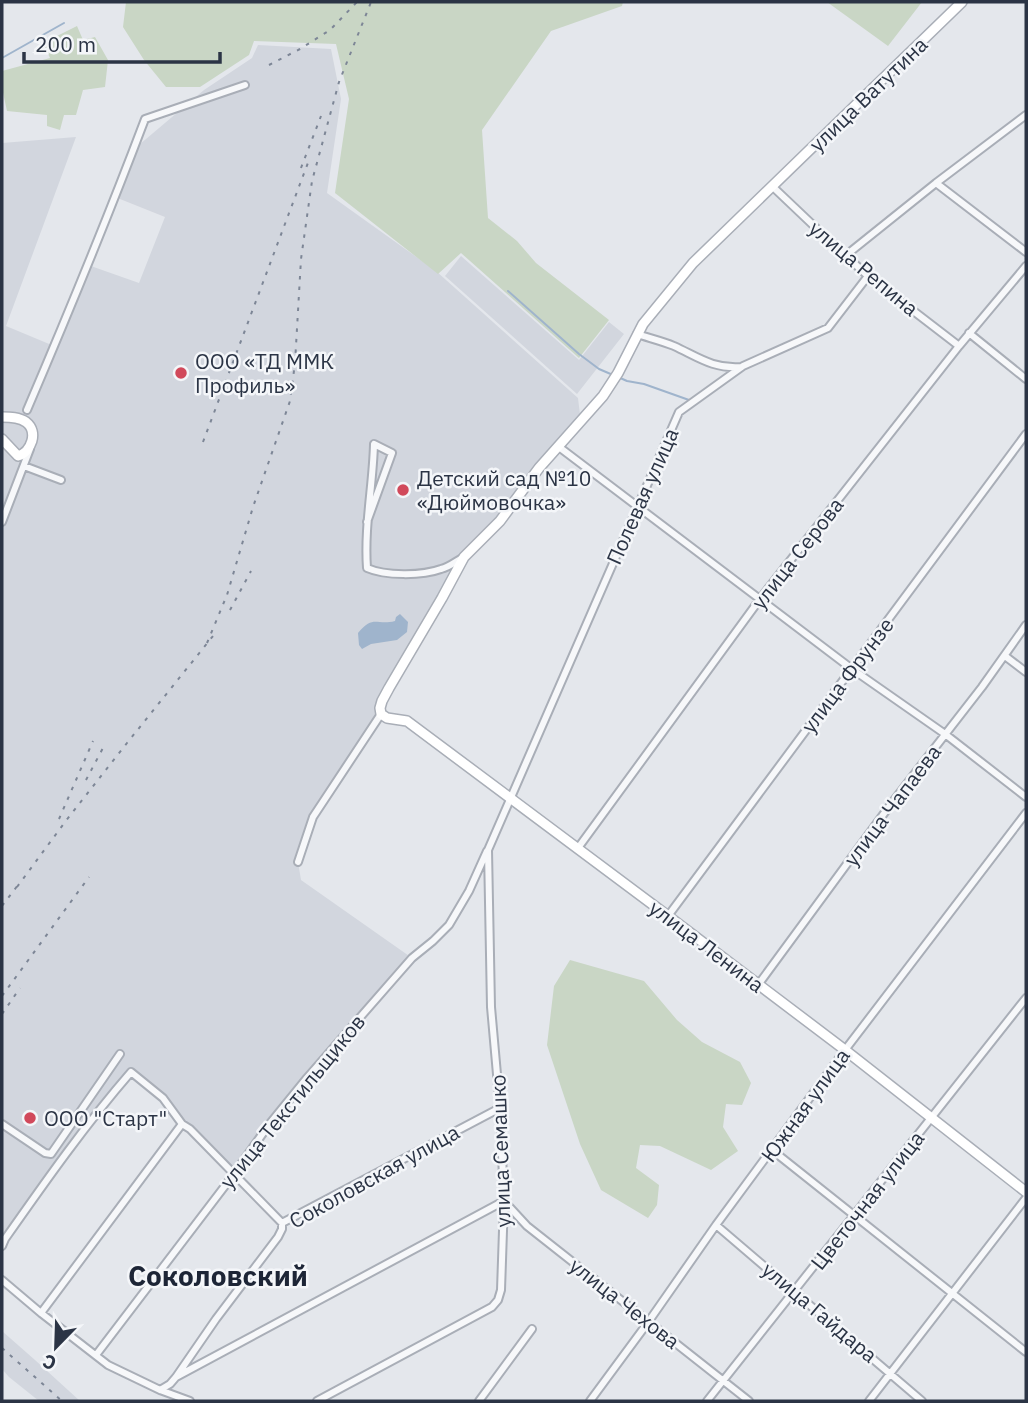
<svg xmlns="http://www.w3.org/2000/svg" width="1028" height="1403" viewBox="0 0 1028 1403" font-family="'IBM Plex Sans',sans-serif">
  <rect width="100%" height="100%" fill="#e4e7ec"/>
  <path fill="#d2d6de" d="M258 45 331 49 341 99 327 193 436 271 578 398 581 423 473 548 389 688 381 714 313 817 298 862 301 880 412 958 354 1023 234 1174 190 1129 163 1098 131 1073 2 1242V143L76 137 6 326 54 346 88 265 139 283 165 217 115 197 133 150 204 90 252 58Z
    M461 256 579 360 609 322 624 334 577 394 445 276Z
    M2 1331 35 1360 80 1401H39L9 1377 2 1369Z"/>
  <path fill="#c9d6c5" d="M126 2H623L622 6 551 31 482 130 488 218 517 241 536 263 609 320 579 358 461 253 438 274 335 193 349 99 336 44 254 41 249 55 200 87H166L144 60 123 27Z
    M827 2H922L888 46Z
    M77 26 83 40 95 37 108 60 105 87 83 90 76 115H64L60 130 47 126V115L7 111 2 88V71L50 58 43 43Z
    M570 960 644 981 677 1020 702 1042 740 1062 751 1083 742 1105 726 1104 723 1127 738 1151 711 1170 660 1146 640 1145 636 1168 659 1185 657 1205 648 1218 601 1190 580 1144 547 1045 554 986Z"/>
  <path fill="#9fb4cc" d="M400 614 408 622 407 632 397 640 371 644 362 649 359 645 358 633C374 614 376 626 395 621L396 617Z"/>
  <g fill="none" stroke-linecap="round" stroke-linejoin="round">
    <path stroke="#9fb4cc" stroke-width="2" d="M2 58 64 23
      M508 291 579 354 599 369 613 375
      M618 377 627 381 644 384 689 400"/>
    <defs>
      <path id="street" d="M936 183 1026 252
        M773 187 834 245 868 276 959 346
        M845 256 936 183 1026 115
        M969 333 1026 379
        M637 334C649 338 662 341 674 346 698 357 713 369 741 367
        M27 410C68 314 108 217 145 119L245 85
        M559 447 852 669 945 734 1026 797
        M24 466 61 480
        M2 522 30 449
        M367 522 392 453 374 444C373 485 364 527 367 568 385 576 422 576 441 569 449 567 455 562 462 558
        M1005 656 1026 672
        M578 848 760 599 959 346 1026 266
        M298 862 313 817 381 714
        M668 916 1026 434
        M758 985 888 808 982 687 1026 625
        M2 1124 45 1153 51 1154 120 1054
        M772 1150 1026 1352
        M716 1225 922 1401
        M2 1246 5 1239C45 1182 85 1125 131 1072L163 1098 182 1124 190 1129 282 1223
        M2 1280 41 1313 108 1365 160 1390 190 1401
        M41 1313 182 1124
        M96 1355 234 1174 268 1126 307 1078 412 958 433 941 449 925 469 891 487 851
        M176 1377 504 1201 527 1226 749 1401
        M160 1390 170 1384 176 1377 216 1319 278 1237 282 1229V1223L500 1108
        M317 1401 492 1307 498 1300 501 1290 504 1201 500 1108 491 1007 488 850 679 412 743 366 828 328 868 276
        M479 1401 532 1329
        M590 1401 649 1321 716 1225 845 1050 1026 813
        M707 1401 1026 998
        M869 1401 1026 1198"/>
      <path id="secondary" d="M962 2 693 263 643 324 618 373 603 396 539 468 500 521 464 557 442 598 389 688 382 701 380 708 381 714 387 718 407 721 668 916 845 1050 1026 1192
        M2 417C10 417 19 417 26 422 39 432 31 452 18 456L2 439"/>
    </defs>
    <use href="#street" stroke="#a9aeb7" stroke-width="10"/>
    <use href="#secondary" stroke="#a9aeb7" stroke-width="12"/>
    <use href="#street" stroke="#f7f8fa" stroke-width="6"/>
    <use href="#secondary" stroke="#fff" stroke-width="9"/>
    <path stroke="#7d8696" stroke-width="2" stroke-dasharray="3.5 7" stroke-linecap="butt" d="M269 65 300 49 330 30 357 2
      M301 168 321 116
      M203 442 309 160
      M230 610 251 571
      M207 643 227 595 253 507 290 401 295 363 301 259 312 181 339 82 371 2
      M86 780 104 746
      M59 819 93 741
      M17 887 65 822 127 743 213 636
      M2 906 21 881
      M2 996 89 877
      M2 1014 20 988
      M2 1348 62 1401"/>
  </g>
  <g fill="#d1495b" stroke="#f4f6f9" stroke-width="2.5">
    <circle cx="181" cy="373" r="7"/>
    <circle cx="403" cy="490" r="7"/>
    <circle cx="30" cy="1118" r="7"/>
  </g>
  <g text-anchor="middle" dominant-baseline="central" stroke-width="5" stroke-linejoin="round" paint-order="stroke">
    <g font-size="21" fill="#2b3445" stroke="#f4f6f9">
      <text transform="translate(868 94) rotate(-44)">улица Ватутина</text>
      <text transform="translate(864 268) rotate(40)">улица Репина</text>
      <text transform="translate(642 496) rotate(-66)">Полевая улица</text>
      <text transform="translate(797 553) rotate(-52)">улица Серова</text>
      <text transform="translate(847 675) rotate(-53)">улица Фрунзе</text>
      <text transform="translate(892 805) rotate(-53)">улица Чапаева</text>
      <text transform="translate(707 946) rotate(37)">улица Ленина</text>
      <text transform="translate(292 1101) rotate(-51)">улица Текстильщиков</text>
      <text transform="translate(805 1105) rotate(-54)">Южная улица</text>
      <text transform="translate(500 1151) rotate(-92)">улица Семашко</text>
      <text transform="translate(374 1176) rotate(-29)">Соколовская улица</text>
      <text transform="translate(867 1200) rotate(-52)">Цветочная улица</text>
      <text transform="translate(625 1303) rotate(38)">улица Чехова</text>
      <text transform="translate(820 1312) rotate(40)">улица Гайдара</text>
    </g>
    <g font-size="21" fill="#2b3445" stroke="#f4f6f9" text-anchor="start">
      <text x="195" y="361">ООО «ТД ММК<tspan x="195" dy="24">Профиль»</tspan></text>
      <text x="417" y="478">Детский сад №10<tspan x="417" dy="24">«Дюймовочка»</tspan></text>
      <text x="44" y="1118">ООО "Старт"</text>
    </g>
    <g font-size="28" font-weight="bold" fill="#1d2536" stroke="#f4f6f9">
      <text x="218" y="1275">Соколовский</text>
    </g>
  </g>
  <rect width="1028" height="1403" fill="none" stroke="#2b3445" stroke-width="7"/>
  <g transform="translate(56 1347) rotate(203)" stroke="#f4f6f9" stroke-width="5" paint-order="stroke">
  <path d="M0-5L12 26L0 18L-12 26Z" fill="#2b3445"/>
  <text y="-10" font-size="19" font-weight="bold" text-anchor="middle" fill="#2b3445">С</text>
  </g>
  <path d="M24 52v10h196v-10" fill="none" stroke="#2b3445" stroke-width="3.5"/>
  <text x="35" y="52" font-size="21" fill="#2b3445" stroke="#f4f6f9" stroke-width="5" paint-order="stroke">200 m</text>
</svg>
